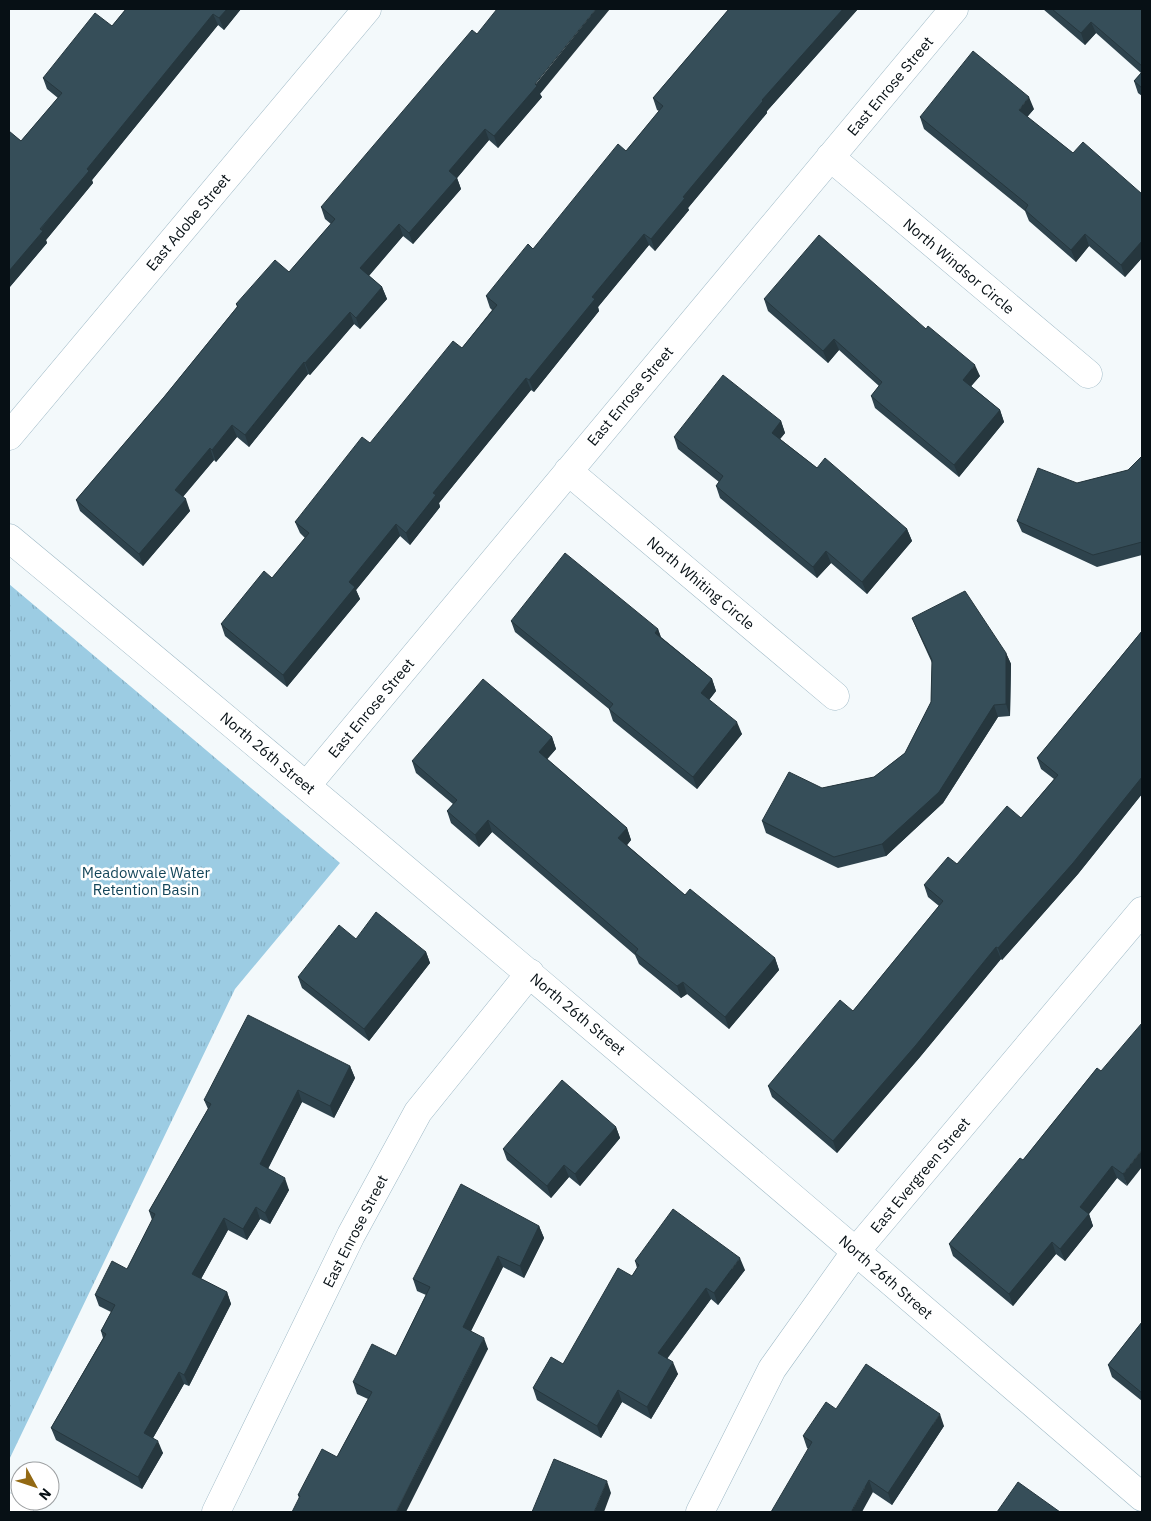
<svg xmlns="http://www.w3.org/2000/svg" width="1151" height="1521" viewBox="0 0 1151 1521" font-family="'IBM Plex Sans',sans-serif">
  <defs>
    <pattern id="park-tufts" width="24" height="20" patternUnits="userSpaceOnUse" patternTransform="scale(1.25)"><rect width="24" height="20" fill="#9ccce3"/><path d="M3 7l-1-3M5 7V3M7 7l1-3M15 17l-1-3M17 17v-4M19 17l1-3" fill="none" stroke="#85aec2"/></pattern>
  </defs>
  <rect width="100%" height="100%" fill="#f3f9fb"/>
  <path fill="url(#park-tufts)" d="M9 584 340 863 235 989 9 1460Z"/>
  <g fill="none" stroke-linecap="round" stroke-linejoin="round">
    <defs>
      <path id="street" d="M830 157 1088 374
        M568 471 835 696
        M9 538C390 854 767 1174 1142 1497
        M307 785 954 9
        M9 1507 19 1512
        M216 1512 351 1235 418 1112 530 973
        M700 1512 772 1369 856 1251 1142 911"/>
      <path id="secondary" d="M9 436 367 9"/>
    </defs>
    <use href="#street" stroke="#9eb9c6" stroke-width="29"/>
    <use href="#secondary" stroke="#9eb9c6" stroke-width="29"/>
    <use href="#street" stroke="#fff" stroke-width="28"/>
    <use href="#secondary" stroke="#fff" stroke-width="28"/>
  </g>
  <path fill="#2e434d" d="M126 9H241L224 30 218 25 92 180 93 183 46 240 47 243 9 288V132L21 141 58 98 47 89 43 78 112 26Z
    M729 9H858L767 111V113L688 208 689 210 655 251 649 245 598 307 599 311 534 392 531 390 439 503 440 507 410 545 400 536 356 590 360 599 287 687 225 636 221 624 272 578 305 538 300 533 295 522 462 348 492 310 490 308 486 296 533 249 626 151 659 111 657 110 653 98Z
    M1043 9H1142V96L1138 93 1134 81 1141 73 1096 33 1085 45Z
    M540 94 542 97 498 148 489 140 457 178 461 189 413 244 403 236 369 276 382 287 387 299 360 329 354 324 310 375 308 374 249 447 237 437 216 462 214 460 183 497 190 511 143 566 80 511 76 500 164 397 237 307 236 304 289 272 331 224 325 219 321 207Z
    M1034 109 1027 117 1073 153 1142 194V258L1125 277 1089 246 1076 262 1029 221 1025 211 924 129 920 117Z
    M764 299 926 329 980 376 971 386 1000 410 1004 422 959 477 875 408 871 396 879 386 839 350 828 363 768 311Z
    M781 421 785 433 780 439 817 468 907 529 912 541 867 594 831 563 817 578 720 498 716 486 719 482 678 449 674 437Z
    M1142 456V555L1097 567 1022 532 1017 521 1077 483 1128 470Z
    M912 618 1006 653 1011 664 1010 716 998 717 943 803 886 856 838 868 766 833 762 821 822 788 874 777 905 753 931 702 932 663 917 630Z
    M511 621 658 629 661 637 712 679 716 691 709 700 742 734 697 789 613 721 609 709 515 632Z
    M1142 631V794L1078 874 1002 960 1001 959 920 1057 837 1153 772 1097 768 1086 853 1011 939 906 928 897 924 885 957 864 1021 818 1054 779 1041 769 1037 758Z
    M552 737 556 749 547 759 627 828 631 840 627 845 685 895 775 958 779 970 729 1029 687 994 681 998 639 964 635 955 492 832 479 847 451 823 447 811 453 804 416 773 412 761Z
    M356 939 426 952 430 963 369 1041 302 988 298 977Z
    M350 1066 355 1078 334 1118 302 1102 268 1169 289 1190 270 1224 260 1219 247 1240 228 1230 201 1279 227 1292 231 1304 189 1386 184 1384 153 1438 163 1453 142 1489 56 1440 51 1428 103 1338 101 1331 111 1312 99 1306 95 1295 127 1269 152 1220 149 1211 208 1109 204 1100Z
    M1097 1068 1127 1186 1117 1178 1089 1214 1093 1226 1065 1261 1056 1254 1013 1306 953 1256 949 1244 1023 1160Z
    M616 1127 620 1138 580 1186 569 1177 551 1198 507 1160 503 1149Z
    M539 1226 544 1238 524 1278 503 1267 471 1331 488 1349 299 1498 298 1495 337 1457 368 1399 357 1394 353 1382 396 1356 426 1295 417 1291 413 1279Z
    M635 1261 745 1270 718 1305 711 1299 667 1359 678 1374 651 1419 622 1402 601 1438 537 1400 533 1388 563 1364 632 1276 637 1268Z
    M1142 1322V1401L1112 1377 1108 1365Z
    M836 1409 944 1426 892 1505 807 1448 803 1436Z"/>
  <path fill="#26373e" d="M227 9H241L224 30 219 18Z
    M596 9H610L540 94 542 97 498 148 494 136Z
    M843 9H858L767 111V113L688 208 689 210 655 251 651 239 683 197 762 100Z
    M213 14 218 25 92 180 93 183 46 240 47 243 9 288V271L87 169Z
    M1091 22 1096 33 1085 45 1081 33Z
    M1029 97 1034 109 1023 122 1019 110Z
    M485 129 489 140 457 178 461 189 413 244 409 233 449 171Z
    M399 224 403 236 365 280 360 268Z
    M644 234 649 245 598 307 599 311 534 392 529 380 592 297Z
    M1085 234 1089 246 1076 262 1071 250Z
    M1142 241V258L1125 277 1121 265Z
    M382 287 387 299 360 329 356 318Z
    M350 312 354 324 310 375 305 363Z
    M834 339 839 350 828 363 823 351Z
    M304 362 308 374 249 447 245 435Z
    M975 365 980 376 967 391 963 380Z
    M526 378 531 390 439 503 440 507 410 545 406 533 433 493Z
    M1000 410 1004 422 959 477 954 465Z
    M781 421 785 433 776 444 772 433Z
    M232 425 237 437 216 462 212 450Z
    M210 448 214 460 179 501 175 490Z
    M186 499 190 511 143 566 139 554Z
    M396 524 400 536 356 590 360 599 287 687 283 675 349 582Z
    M907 529 912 541 867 594 862 582Z
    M826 551 831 563 817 578 813 567Z
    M658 629 662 641 655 633Z
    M1006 653 1011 664 1010 716 1006 704Z
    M712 679 716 691 705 705 701 693Z
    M994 705 998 717 943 803 886 856 882 844Z
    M737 722 742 734 697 789 693 777Z
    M552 737 556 749 543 764 539 752Z
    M1142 777V794L1078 874 1002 960 998 948Z
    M488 820 492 832 479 847 475 835Z
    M627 828 631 840 623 850 618 838Z
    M996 947 1001 959 920 1057 837 1153 833 1141Z
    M426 952 430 963 369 1041 364 1029Z
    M775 958 779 970 729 1029 725 1017Z
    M683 982 687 994 681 998 677 986Z
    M350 1066 355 1078 334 1118 330 1106Z
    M298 1090 302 1102 264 1176 260 1164Z
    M616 1127 620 1138 580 1186 575 1174Z
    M1142 1150V1167L1127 1186 1123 1174Z
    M564 1165 569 1177 551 1198 547 1186Z
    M1112 1166 1117 1178 1085 1219 1080 1207Z
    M285 1178 289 1190 270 1224 265 1213Z
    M256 1207 260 1219 247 1240 243 1229Z
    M1089 1214 1093 1226 1065 1261 1060 1249Z
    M224 1218 228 1230 197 1286 192 1274Z
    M539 1226 544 1238 524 1278 520 1266Z
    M1052 1242 1056 1254 1013 1306 1009 1294Z
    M498 1256 503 1267 467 1339 463 1327Z
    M740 1258 745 1270 718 1305 714 1293Z
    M706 1288 711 1299 662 1365 658 1353Z
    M227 1292 231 1304 189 1386 184 1375Z
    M484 1338 488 1349 406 1512H396Z
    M673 1362 678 1374 651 1419 647 1407Z
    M179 1372 184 1384 149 1445 144 1433Z
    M618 1390 622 1402 601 1438 597 1426Z
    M940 1414 944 1426 892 1505 888 1493Z
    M158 1441 163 1453 142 1489 138 1477Z
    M869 1480 873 1492 862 1512H851Z
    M607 1481 611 1493 604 1512H594Z"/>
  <path fill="#364e59" stroke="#26373e" d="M126 9H227L219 18 213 14 87 169 89 171 40 229 43 231 9 271V131L21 141 62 93 43 78 95 13 112 26Z
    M497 9H596L535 84 537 86 494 136 485 129 449 171 457 178 409 233 399 224 360 268 382 287 356 318 350 312 305 363 304 362 245 435 232 425 212 450 210 448 175 490 186 499 139 554 76 500 164 397 238 306 236 304 275 260 289 272 335 219 321 207 472 30 477 34Z
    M729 9H843L762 100 763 101 683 197 685 198 651 239 644 234 592 297 595 299 529 380 526 378 433 493 436 495 406 533 396 524 349 582 355 587 283 675 221 624 264 571 272 578 309 533 295 522 362 437 370 443 453 341 462 348 497 305 486 296 528 244 533 249 618 144 626 151 663 106 653 98Z
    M1052 9H1142V66L1091 22 1081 33Z
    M973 51 1029 97 1019 110 1073 153 1083 142 1142 194V241L1121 265 1085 234 1071 250 1025 210 1028 205 920 117Z
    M1142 72V88L1134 81Z
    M819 235 926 329 928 326 975 365 963 380 1000 410 954 465 871 396 882 382 834 339 823 351 764 299Z
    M723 375 781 421 772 433 817 468 825 458 907 529 862 582 826 551 813 567 716 486 723 476 674 437Z
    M1142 456V542L1093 555 1017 521 1038 468 1077 483 1128 470Z
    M565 553 658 629 655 633 712 679 701 693 737 722 693 777 609 709 613 704 511 621Z
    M965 591 1006 653V704L994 705 939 792 882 844 834 857 762 821 789 772 822 788 874 777 905 753 931 702 932 660 912 618Z
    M1142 631V777L1073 863 998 948 996 947 916 1045 833 1141 768 1086 840 1000 853 1011 943 901 924 885 948 857 957 864 1007 806 1021 818 1058 775 1037 758 1115 664Z
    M483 679 552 737 539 752 627 828 618 838 685 895 690 889 775 958 725 1017 683 982 677 986 635 953 638 949 488 820 475 835 447 811 457 800 412 761Z
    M376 912 426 952 364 1029 298 977 339 925 356 939Z
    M248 1015 350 1066 330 1106 298 1090 260 1164 285 1178 265 1213 256 1207 243 1229 224 1218 192 1274 227 1292 184 1375 179 1372 144 1433 158 1441 138 1477 51 1428 106 1334 101 1331 115 1305 95 1295 112 1261 127 1269 155 1214 149 1211 211 1104 204 1100Z
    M1142 1023V1150L1123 1174 1112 1166 1080 1207 1089 1214 1060 1249 1052 1242 1009 1294 949 1244 1020 1158 1023 1160 1097 1068 1101 1071Z
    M562 1080 616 1127 575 1174 564 1165 547 1186 503 1149Z
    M461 1184 539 1226 520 1266 498 1256 463 1327 484 1338 396 1512H292L300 1496 298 1495 322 1449 337 1457 372 1392 353 1382 372 1344 396 1356 430 1287 413 1279Z
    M673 1209 740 1258 714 1293 706 1288 658 1353 673 1362 647 1407 618 1390 597 1426 533 1388 551 1357 563 1364 618 1268 632 1276 639 1265 635 1261Z
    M1142 1322V1393L1108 1365Z
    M866 1364 940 1414 888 1493 869 1480 851 1512H771L812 1442 803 1436 826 1402 836 1409Z
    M554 1459 607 1481 594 1512H532Z
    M1018 1482 1060 1512H997Z"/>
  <g text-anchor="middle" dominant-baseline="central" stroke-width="5" stroke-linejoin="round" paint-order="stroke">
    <g font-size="15" fill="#071015" stroke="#fff">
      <text transform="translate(890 86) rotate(-50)">East Enrose Street</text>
      <text transform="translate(188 222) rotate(-50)">East Adobe Street</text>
      <text transform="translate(959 266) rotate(40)">North Windsor Circle</text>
      <text transform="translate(630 396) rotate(-50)">East Enrose Street</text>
      <text transform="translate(701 583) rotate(40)">North Whiting Circle</text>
      <text transform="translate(371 708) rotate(-50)">East Enrose Street</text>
      <text transform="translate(268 753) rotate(40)">North 26th Street</text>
      <text transform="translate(578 1014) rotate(40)">North 26th Street</text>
      <text transform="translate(920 1175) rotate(-50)">East Evergreen Street</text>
      <text transform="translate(355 1231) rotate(-63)">East Enrose Street</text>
      <text transform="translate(886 1277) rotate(41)">North 26th Street</text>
    </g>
    <g font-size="15" fill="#14465a" stroke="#fff">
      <text x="146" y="872">Meadowvale Water<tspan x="146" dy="17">Retention Basin</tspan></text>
    </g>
  </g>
  <rect width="1151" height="1521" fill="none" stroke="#071015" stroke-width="20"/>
  <g transform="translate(35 1486) rotate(130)"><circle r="24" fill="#ffffff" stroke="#9c9fa1"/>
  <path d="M0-4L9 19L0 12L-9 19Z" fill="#936913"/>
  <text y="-8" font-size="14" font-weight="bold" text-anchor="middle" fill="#071015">N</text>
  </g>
</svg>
